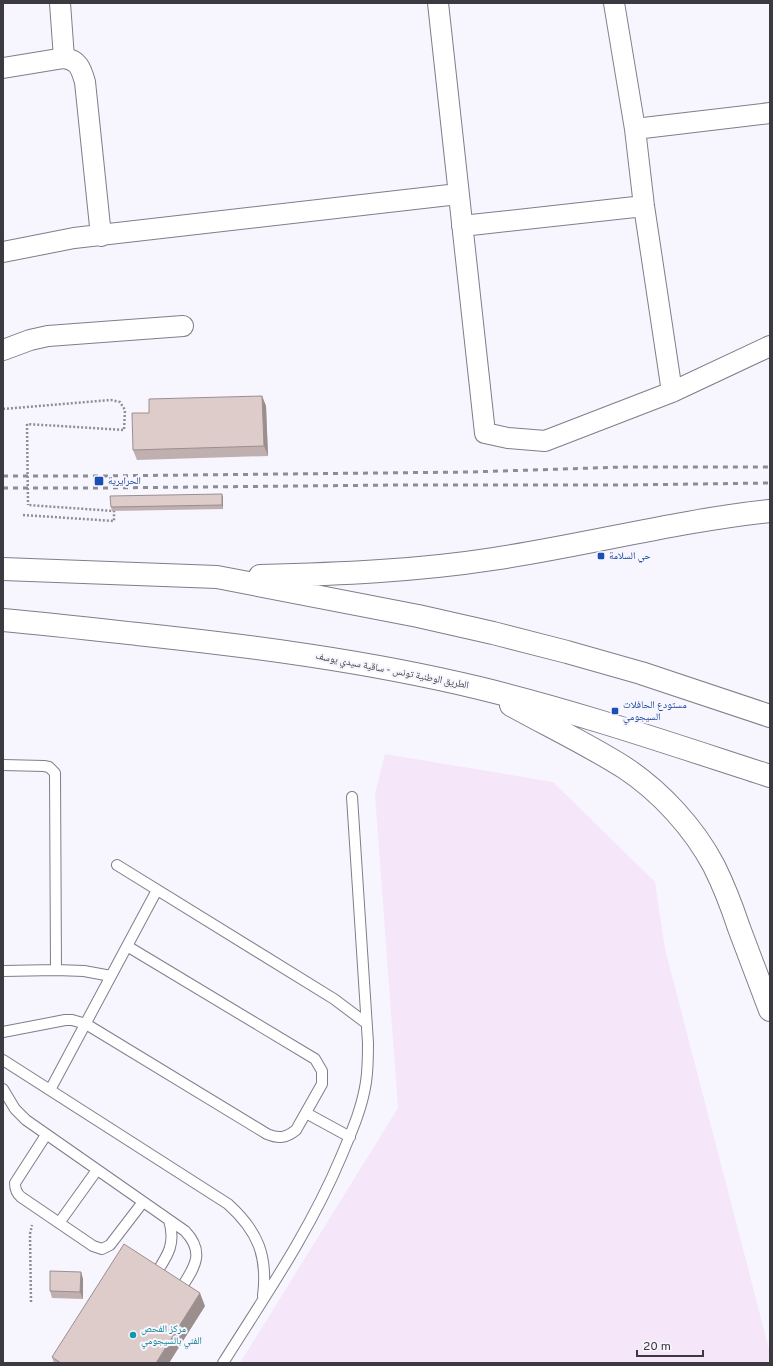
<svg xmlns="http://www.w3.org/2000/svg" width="773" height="1366" viewBox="0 0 773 1366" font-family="Overpass,'Noto Naskh Arabic',sans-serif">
  <rect width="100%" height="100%" fill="#f7f5fd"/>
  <path fill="#f5e6f9" d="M385 754 553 782 655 882 665 949 770 1353V1363H240L398 1108 375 794Z"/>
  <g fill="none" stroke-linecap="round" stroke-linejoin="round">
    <defs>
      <path id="lane" d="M3 765 44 766 49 767 55 773 56 970 3 971
        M117 865 334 999 366 1023
        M56 970 84 971 111 976
        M3 1032 65 1020H72L86 1024 267 1134C279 1139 286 1138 296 1130L322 1084V1071L315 1059 127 946
        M3 1060 228 1204C258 1231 268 1256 263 1296
        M3 1089 15 1109 26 1120 185 1231C206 1253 194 1268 180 1290
        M50 1090 157 890
        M306 1113 350 1137
        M46 1135 15 1183C15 1189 16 1193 21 1197L93 1246 102 1249 110 1245 143 1202
        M59 1223 97 1170
        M155 1275C168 1255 176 1244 169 1220
        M223 1363C265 1296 310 1231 341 1157 351 1133 362 1109 366 1082 368 1069 368 1056 368 1043L352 797"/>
      <path id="street" d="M60 3 64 58
        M438 3 485 433 508 438 545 441 672 392 770 346
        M614 3 635 129 644 206 672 392
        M3 68 64 58C78 60 81 68 85 82L101 236
        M635 129 770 113
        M462 226 644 206
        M3 252 74 238 458 194
        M3 350 30 340 48 336 183 326"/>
      <path id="highway" d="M3 569 217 577 418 616 493 633 567 652 641 673 770 716
        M260 576C337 574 416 571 493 559 586 545 676 521 770 511
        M3 620C48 624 92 629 137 634 251 646 367 661 479 688 578 712 674 745 770 776
        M511 705C549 726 589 745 625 768 661 792 694 828 714 866 724 886 732 907 739 928 749 955 760 983 770 1010"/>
    </defs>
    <use href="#lane" stroke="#817d8a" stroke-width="12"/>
    <use href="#street" stroke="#817d8a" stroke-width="22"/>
    <use href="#highway" stroke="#817d8a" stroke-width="24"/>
    <path stroke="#908e95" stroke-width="2.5" stroke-dasharray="2 2" stroke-linecap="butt" d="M3 409 111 400 120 402 125 410 124 430 27 424
      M23 515 114 521V511L28 505
      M31 1302 30 1234 32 1225"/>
    <use href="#lane" stroke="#fff" stroke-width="10"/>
    <use href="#street" stroke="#fff" stroke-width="20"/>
    <use href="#highway" stroke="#fff" stroke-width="22"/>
    <path stroke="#8e8c93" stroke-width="3" stroke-dasharray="5 5" stroke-linecap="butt" d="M3 476H97L471 472 623 467H770
      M3 488H98L396 485H624L770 483"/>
    <path stroke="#908e95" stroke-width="2.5" stroke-dasharray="2 2" stroke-linecap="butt" d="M27 424 28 505"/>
  </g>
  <path fill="#bfafaf" d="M262 396 266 406 268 456 137 460 133 450 149 413Z
    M223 497V509L112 511 111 507Z
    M81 1272 83 1279V1299L52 1298 50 1291Z
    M205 1306 169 1363H54L52 1357Z"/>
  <path fill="#9b8f8e" d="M262 396 266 406 268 456 264 446Z
    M222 494 223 497V509L222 505Z
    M81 1272 83 1279V1299L80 1292Z
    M200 1293 205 1306 169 1363H156Z"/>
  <path fill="#decccb" stroke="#9b8f8e" d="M262 396 264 446 133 450 132 413H149V399Z
    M222 494V505L111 507 110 496Z
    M124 1244 200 1293 156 1363H61L52 1357Z
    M50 1271 81 1272 80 1292 50 1291Z"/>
  <g fill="#1a4fb4" stroke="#f7f5fd" stroke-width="1.5">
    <rect x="94" y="476" width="10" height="10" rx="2"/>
    <rect x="597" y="552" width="8" height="8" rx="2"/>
    <rect x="611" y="707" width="8" height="8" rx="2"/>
  </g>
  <circle fill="#0f9aa8" stroke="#f7f5fd" stroke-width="1.5" cx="133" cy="1335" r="4"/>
  <g text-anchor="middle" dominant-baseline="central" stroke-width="4" stroke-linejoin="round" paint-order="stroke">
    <g font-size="10" fill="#164399" stroke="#f7f5fd" text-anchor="start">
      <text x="108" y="481">الحرايرية</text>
      <text x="609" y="556">حي السلامة</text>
      <text x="623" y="705">مستودع الحافلات<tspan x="623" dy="12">السيجومي</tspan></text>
    </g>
    <g font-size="10" fill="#3c3a40" stroke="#f7f5fd">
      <text transform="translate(392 671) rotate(11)">الطريق الوطنية تونس - ساقية سيدي يوسف</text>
    </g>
    <g font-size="10" fill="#0d838f" stroke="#f7f5fd" text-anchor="start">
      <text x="141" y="1329">مركز الفحص<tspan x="141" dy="12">الفني بالسيجومي</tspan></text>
    </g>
  </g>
  <rect width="773" height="1366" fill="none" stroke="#3c3a40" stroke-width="8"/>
  <path d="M637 1350v6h66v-6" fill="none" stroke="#3c3a40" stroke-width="2"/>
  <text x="643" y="1350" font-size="12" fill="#3c3a40" stroke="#f7f5fd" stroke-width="3" paint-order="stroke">20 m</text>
</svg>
